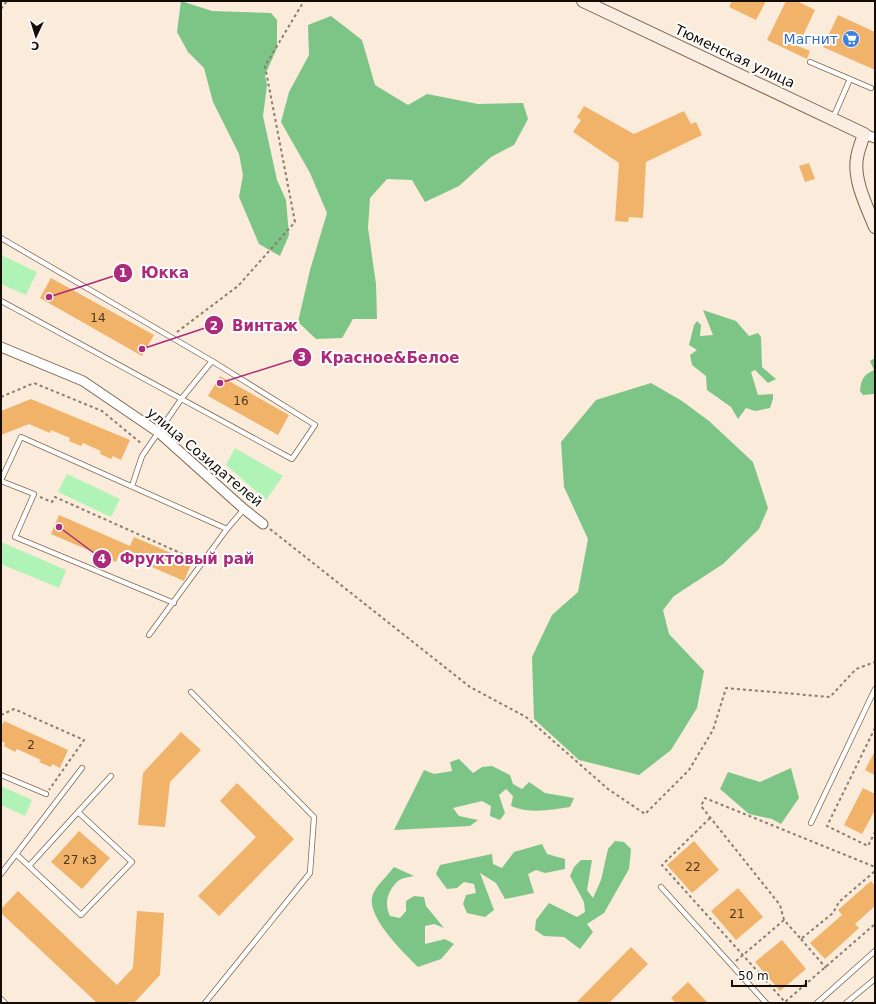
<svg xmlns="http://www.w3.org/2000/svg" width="876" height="1004" viewBox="0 0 876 1004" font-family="'DejaVu Sans',sans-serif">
  <rect width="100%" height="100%" fill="#fbebda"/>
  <path fill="#aff4b6" d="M1 255 37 272 26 295 1 284Z
    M235 448 283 476 266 500 226 465Z
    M67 474 120 499 111 517 58 492Z
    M1 542 66 570 59 588 1 564Z
    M1 786 32 800 25 816 1 805Z"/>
  <path fill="#7dc586" d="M181 1 212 11 271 13 277 20V48L265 75 267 85 263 116 277 180 286 200 289 235 280 256 259 244 239 197 243 175 239 154 213 102 204 68 188 52 177 32Z
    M331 16 362 40 375 85 408 105 427 94 478 104 523 103 528 119 514 145 491 157 459 186 425 202 412 180 387 179 370 198 368 228 376 284 377 319H353L342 338 316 339 298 322 310 270 327 213 310 173 281 122 289 92 309 55 308 25Z
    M703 310 736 321 749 336 758 333 761 337 762 367 776 379 768 383 755 370 751 372 758 395 773 394V399L770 408 755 411 746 408 738 419 731 407 707 390 706 376 692 365 690 355 697 350 689 345 694 325 697 321 701 325 700 336 713 335Z
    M875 358 874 394 863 395 860 391C861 380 863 375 874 370L870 361Z
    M651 383 682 401 709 421 753 462 768 508 759 529 723 564 674 596 663 610 669 634 704 671 697 708 671 750 639 775 579 760 534 719 532 657 552 615 578 592 588 539 564 487 561 442 596 400Z
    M459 759 473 773 482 767 492 766 510 775 513 784 522 789 529 782 545 793 574 798 570 807C550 810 530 814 511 806L513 796 506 789 499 795 505 813 500 820 490 816 491 806 482 801 453 808 459 816 478 820 470 826 394 830 424 770 434 774 452 771 450 762Z
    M791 768 799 798 781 824 772 819 749 814 720 789 728 772 760 782Z
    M615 841 624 842 631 849 629 869 604 913 587 924 593 932 580 949 564 937 544 936 535 930 536 920 549 903 577 917 585 912 584 902 570 876 574 867 581 860H592L587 890 593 898 601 880 608 849Z
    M542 844 547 854 565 859V869L545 873 536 870 528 874 534 893 505 899 496 883 480 873 494 910 485 917 467 913 463 904 466 895 476 893 474 884 464 882 457 888 447 889 436 874 440 865 492 854 493 864 502 868 514 852Z
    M394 867 414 876C409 877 402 878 398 881 387 891 384 904 390 916L400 918 406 911V901L414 896 424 897 426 906 444 928 434 924 425 926V944L445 939 454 944 441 959 418 967C404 953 364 915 373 894 377 885 388 875 394 867Z"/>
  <path fill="#f0b369" d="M732 1H766L756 20 729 7Z
    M786 1H797L815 10 798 46 810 51 807 59 767 40Z
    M838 15 875 32V70L823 47Z
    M584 106 634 134 684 111 691 124 696 122 702 135 646 162 643 218 629 217 628 222 615 221 619 163 573 132 581 120 577 117Z
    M809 163 815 179 805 182 799 166Z
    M51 278 154 335 142 356 40 298Z
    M220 376 289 415 278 435 208 396Z
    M31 399 130 440 121 460 113 456 111 459 100 454 101 451 83 443 81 446 69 441 70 438 51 430 50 433 29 424 1 435V411Z
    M59 515 130 546 134 537 192 562 184 581 120 553 116 562 51 534Z
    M4 721 68 750 60 768 52 764 51 767 39 762 41 760 17 749 15 752 4 746 5 743 1 741V728Z
    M181 732 201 750 170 782 165 827 138 825 143 773Z
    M875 751V775L865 770Z
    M237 783 294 839 219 916 198 896 256 837 220 801Z
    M863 788 875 794V810L862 834 844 825Z
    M79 831 110 858 82 889 51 862Z
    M694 841 719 870 692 893 667 865Z
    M871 881 875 886V906L855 924 859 928 825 959 810 943 842 915 838 910Z
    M738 888 763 917 736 940 711 911Z
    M18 891 117 985 133 968 137 911 164 913 160 975 134 1003H97L1 913V909Z
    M782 940 806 969 780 991 755 962Z
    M631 947 648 964 609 1003H576Z
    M688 982 708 1003H676L671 998Z"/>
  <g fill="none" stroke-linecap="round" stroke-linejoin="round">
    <defs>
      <path id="lane" d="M810 62 871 88
        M833 118 850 79
        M1 238 212 361 315 425 292 459 1 301
        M1 480 21 437 227 529
        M1 481 34 494 15 537 174 603
        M132 486 142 456 182 398 212 361
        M149 635 227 529 244 509
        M191 692 314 817 310 873 205 1003
        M1 775 46 794
        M811 823 875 689
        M16 854 81 915 132 862 78 812 111 776
        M29 866 78 812
        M1 874 82 768
        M661 887 766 1003
        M1 999 5 1003
        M817 1003 875 951
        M846 1003 875 979"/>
      <path id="street" d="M864 134 875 138
        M1 347 83 381 158 432 244 509 263 524"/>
      <path id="secondary" d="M583 1 864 134C862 141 858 150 857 158 853 180 867 207 875 227"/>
    </defs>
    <use href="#lane" stroke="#7e674e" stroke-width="6"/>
    <use href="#street" stroke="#7e674e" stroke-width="11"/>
    <use href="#secondary" stroke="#7e674e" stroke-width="14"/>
    <path stroke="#897d70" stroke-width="2" stroke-dasharray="3 3" stroke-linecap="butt" d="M1 9 7 1
      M177 332 238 286 295 222 265 66 304 1
      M1 397 34 383 102 411 142 444
      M40 497 52 502 55 497 196 560
      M270 529 470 687 526 717 608 789 645 814 689 770 713 730 726 688 830 697 856 669 875 662
      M1 715 14 709 84 740 49 790
      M875 728 827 826 868 846 875 832
      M710 818 662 865 785 1002 875 924
      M784 920 780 905 701 806 705 798 875 867
      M801 939 826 968
      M736 961 784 920 801 939 833 913 839 902 875 871"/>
    <use href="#lane" stroke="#fff" stroke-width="4.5"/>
    <use href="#street" stroke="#fff" stroke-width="9"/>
    <use href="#secondary" stroke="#faede2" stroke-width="12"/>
  </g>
  <defs>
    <symbol id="supermarket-disc" viewBox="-11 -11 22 22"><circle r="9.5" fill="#3f7fe0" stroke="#fff"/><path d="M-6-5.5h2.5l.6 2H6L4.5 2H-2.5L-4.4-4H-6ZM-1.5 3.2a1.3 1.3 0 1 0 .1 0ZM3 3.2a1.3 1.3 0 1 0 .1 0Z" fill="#fff"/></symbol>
  </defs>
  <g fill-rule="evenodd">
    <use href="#supermarket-disc" x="841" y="29" width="20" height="20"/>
  </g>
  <g text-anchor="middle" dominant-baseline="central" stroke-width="4" stroke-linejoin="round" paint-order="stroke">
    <g font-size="12" fill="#4c361d">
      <text x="98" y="318">14</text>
      <text x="241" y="401">16</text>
      <text x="31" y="745">2</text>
      <text x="80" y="860">27 к3</text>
      <text x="693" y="867">22</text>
      <text x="737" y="914">21</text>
    </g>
    <g font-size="14" fill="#366cbe" stroke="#fff" text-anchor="end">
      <text x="838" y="39">Магнит</text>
    </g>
    <g font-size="14" fill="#150c04" stroke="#fff">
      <text transform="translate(735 56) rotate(25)">Тюменская улица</text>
      <text transform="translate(205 457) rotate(40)">улица Созидателей</text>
    </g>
  </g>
  <path fill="none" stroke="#ab2c7b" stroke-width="1.5" d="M49 297L123 273M142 349L214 325M220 383L302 357M59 527L102 559"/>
  <g fill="#ab2c7b" stroke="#fff" stroke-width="1.5">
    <circle cx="49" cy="297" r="4"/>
    <circle cx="142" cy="349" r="4"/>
    <circle cx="220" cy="383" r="4"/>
    <circle cx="59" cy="527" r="4"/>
    <circle cx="123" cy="273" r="10"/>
    <circle cx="214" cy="325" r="10"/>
    <circle cx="302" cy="357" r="10"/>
    <circle cx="102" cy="559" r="10"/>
  </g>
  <g font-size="12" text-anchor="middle" font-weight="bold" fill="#fff">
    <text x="123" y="277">1</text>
    <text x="214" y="330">2</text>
    <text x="302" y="361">3</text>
    <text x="102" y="563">4</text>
  </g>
  <g font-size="15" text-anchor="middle" font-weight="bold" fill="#ab2c7b" stroke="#fff" stroke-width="4" stroke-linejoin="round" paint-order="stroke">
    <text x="165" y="278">Юкка</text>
    <text x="265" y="331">Винтаж</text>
    <text x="390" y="363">Красное&amp;Белое</text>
    <text x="187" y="564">Фруктовый рай</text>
  </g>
  <rect width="876" height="1004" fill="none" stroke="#150c04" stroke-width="4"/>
  <g transform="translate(36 36) rotate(184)" stroke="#ffffff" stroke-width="3" paint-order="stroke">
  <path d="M0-3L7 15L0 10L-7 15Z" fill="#150c04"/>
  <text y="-6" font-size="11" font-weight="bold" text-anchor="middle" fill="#150c04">С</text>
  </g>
  <path d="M732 980v6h74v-6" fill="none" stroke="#150c04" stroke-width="2"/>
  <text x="738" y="980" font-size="12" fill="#150c04" stroke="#ffffff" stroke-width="3" paint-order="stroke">50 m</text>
</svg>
